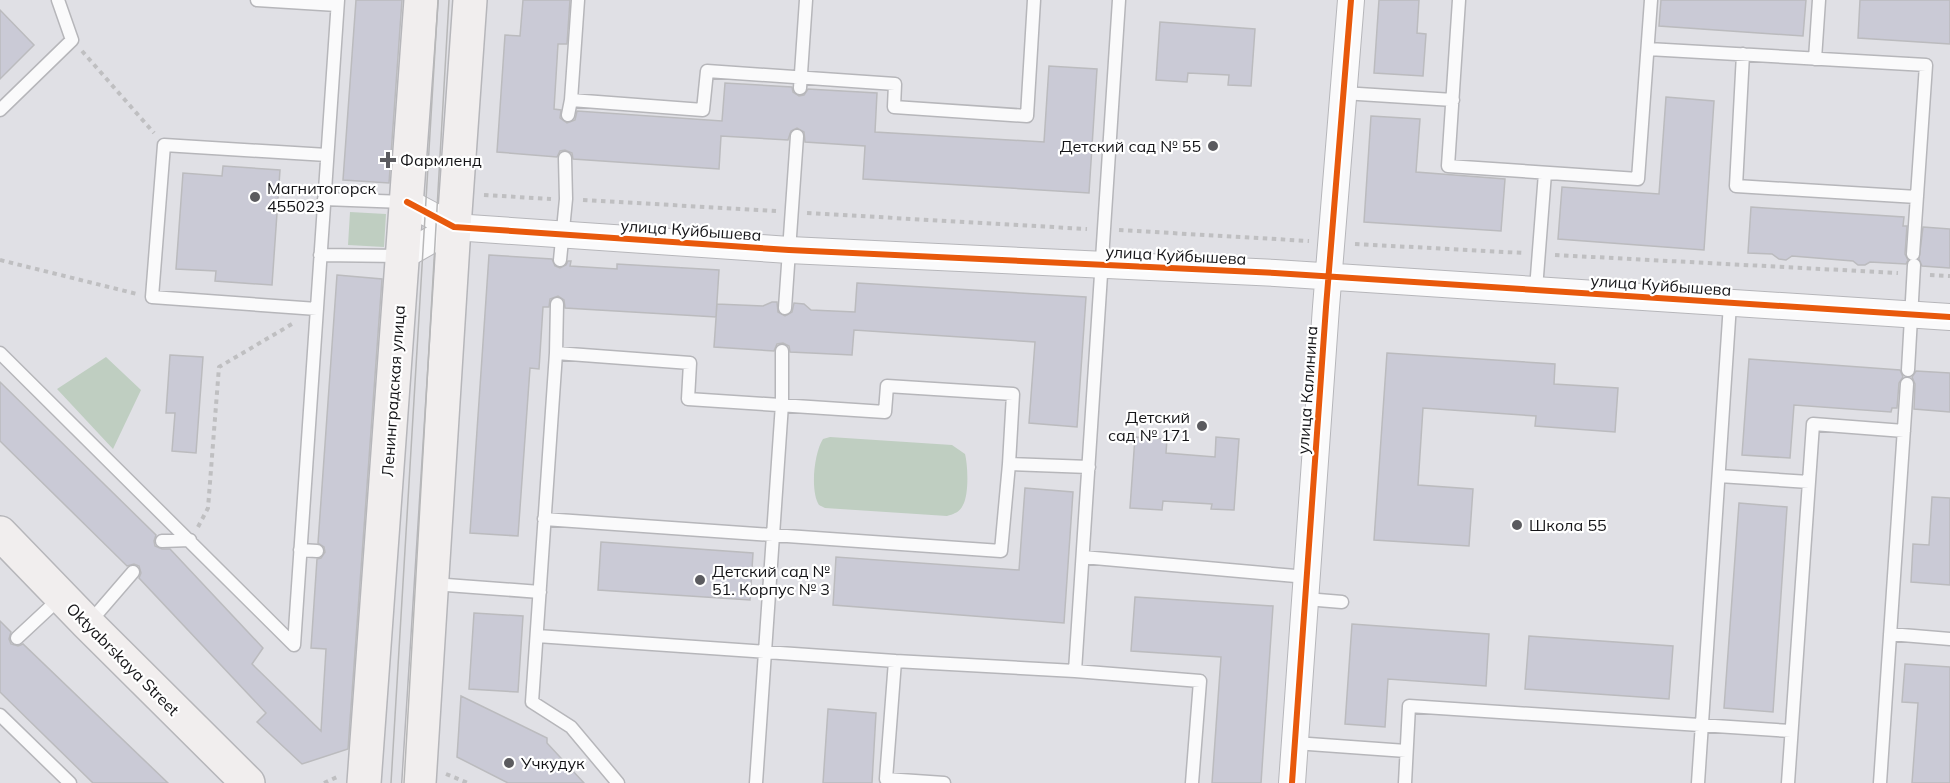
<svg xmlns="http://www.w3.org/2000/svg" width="1950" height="783" viewBox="0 0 1950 783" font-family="Mulish,sans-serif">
  <rect width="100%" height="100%" fill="#e0e0e5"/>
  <path fill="#bfcec1" d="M350 212 386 214 384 247 348 245Z
    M106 357 141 390 113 449 57 389Z
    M830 437 952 445 965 454C968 466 969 494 963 505 960 512 954 514 947 516L825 508 819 505C810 491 814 453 823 439Z"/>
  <path fill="#cacad6" stroke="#bbbbbe" stroke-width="1.5" d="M356 0H402L389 183 343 180Z
    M523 0H570L567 44H558L554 109 561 110 560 118 567 123 575 120 577 111 722 121 725 83 792 87 793 92 799 96 804 95 808 89 877 93 875 132 1044 142 1049 66 1097 69 1089 193 863 179 865 146 805 142 804 132 797 128 791 131 788 140 721 136 719 169 573 159 572 153 565 150 560 151 557 157 497 152 505 35 520 36Z
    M1379 0H1419L1417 33 1426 34 1423 76 1374 73Z
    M1661 0H1806L1803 36 1659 26Z
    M1860 0H1950V44L1858 38Z
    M0 10 34 45 0 79Z
    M1160 22 1255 29 1251 86 1228 85 1229 75 1188 73 1187 82 1156 80Z
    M1666 97 1714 101 1704 250 1558 239 1562 187 1659 194Z
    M1371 116 1420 119 1416 172 1505 179 1501 231 1364 222Z
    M223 166 280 170 272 285 215 281 216 271 176 269 183 173 222 176Z
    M1751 207 1904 217 1903 226H1907L1905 254 1908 260 1906 264 1870 262 1865 265H1858L1853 261 1792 256 1786 260 1779 259 1772 254 1748 253Z
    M1923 227 1950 229V268L1922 266 1919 259Z
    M489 255 552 259 555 266 560 268 566 265 568 261H571L570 266 617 269V264L719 270 716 317 565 308 564 300 558 296 550 299 549 307H543L539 369 530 368 518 536 470 533Z
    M337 275 382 279 348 749 302 764 257 722 266 713 139 578 141 573 139 566 134 564 127 566 0 441V382L156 535 154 541 155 546 162 549H170L263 648 252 664 321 731 326 649 311 648 317 559 321 558 325 552 324 547 318 543Z
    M857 283 1086 297 1077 427 1029 423 1035 342 854 330 852 355 790 352 789 346 783 343 777 344 774 351 714 347 717 304 763 306 772 302H777L778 312 785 316 792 312 794 303 804 304 811 310 855 312Z
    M1387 353 1555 364 1554 384 1618 388 1615 432 1535 426 1536 416 1423 408 1418 485 1473 489 1469 546 1374 540Z
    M170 355 203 357 196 453 172 451 175 413H166Z
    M1749 359 1900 370 1903 377 1899 383 1897 408H1892L1891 412 1794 405 1790 458 1742 455Z
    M1916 371 1950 373V412L1914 409 1915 384 1912 377Z
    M1135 437 1167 439 1166 453 1215 457 1216 437 1239 439 1234 510 1211 509 1212 504 1163 501 1162 510 1130 508Z
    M1025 488 1073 492 1064 623 833 605 836 557 1019 570Z
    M1932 497 1950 498V585L1911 582 1913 544 1929 545Z
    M1739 503 1787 507 1773 712 1724 708Z
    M601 542 753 553 750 600 598 590Z
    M1135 597 1273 606 1261 783H1212L1221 657 1131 651Z
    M474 613 523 616 518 692 469 689Z
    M0 621 11 632 9 639 11 644 18 646 23 644 168 783H93L0 692Z
    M1352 624 1489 634 1486 686 1388 679 1385 727 1345 724Z
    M1529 636 1673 646 1669 699 1525 689Z
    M1905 664 1950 667V783H1912L1918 703 1902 702Z
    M461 696 547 738V743L584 783H508L457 757Z
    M828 709 876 713 872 783H823Z"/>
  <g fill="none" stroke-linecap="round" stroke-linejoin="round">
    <defs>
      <path id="service" d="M257 0 337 5
        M1459 0 1448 166 1638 179 1651 0
        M1648 49 1926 65 1913 254
        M1743 54 1736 186 1917 197
        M1815 59 1819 0
        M800 88 806 0
        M1343 93 1453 100
        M571 100 703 110 707 71 895 84 894 107 1027 116 1034 0
        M0 110 72 40 58 0
        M568 115 571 100 578 0
        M324 199 404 202
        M320 255 402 256
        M560 260 566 199 565 158
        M1536 289 1545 173
        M557 304 556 353 532 702 571 727 618 783
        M785 308 797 136
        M317 309 152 297 164 145 327 155
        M0 353 294 645
        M1908 370 1914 265
        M1009 464 1089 467
        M1719 476 1809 482
        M544 519 1001 551 1009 464 1013 394 887 386 885 412 688 399 690 363 556 353
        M162 541 190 540
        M300 550 317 551
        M1083 557 1307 577
        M433 584 540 592
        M1306 599 1342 602
        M89 623 133 572
        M1890 634 1950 639
        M537 636 895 661 1075 671 1200 681 1192 783
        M17 638 60 598
        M294 645 338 0
        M895 661 886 779 944 783
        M1075 671 1119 0
        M0 715 70 783
        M1295 743 1406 751
        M756 783 782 404V351
        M1405 783 1409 706 1791 731
        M1698 783 1730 304
        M1788 783 1813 424 1904 431
        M1880 783 1907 384"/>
      <path id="minor" d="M407 202 454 227 789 250 1275 273 1950 317
        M403 256 454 227
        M1292 783 1326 307 1351 0"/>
      <path id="secondary" d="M0 533 88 624 248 783
        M364 783 421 0
        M419 783 454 227 470 0"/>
    </defs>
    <use href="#service" stroke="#b6b6ba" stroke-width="15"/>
    <use href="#minor" stroke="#b6b6ba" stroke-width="28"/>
    <use href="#secondary" stroke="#b6b6ba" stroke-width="36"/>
    <path stroke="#bfbfc1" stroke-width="4" stroke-dasharray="4.5 4.5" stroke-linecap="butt" d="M82 51 154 133
      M484 195 551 199
      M583 200 776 211
      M807 213 1087 229
      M1119 230 1309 241
      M1355 244 1524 253
      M1555 255 1898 273
      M0 260 137 294
      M1930 275 1950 276
      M198 527 208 508 219 367 292 324
      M446 774 468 783
      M324 783 337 777"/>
    <use href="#service" stroke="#fafafb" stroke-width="12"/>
    <use href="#minor" stroke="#fafafb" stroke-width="26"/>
    <use href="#secondary" stroke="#f1eeee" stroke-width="33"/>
    <path stroke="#b7b7b8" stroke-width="1.5" d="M391 783 438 0
      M404 783 449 0"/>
    <defs>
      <path id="cycleway" d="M407 202 454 227 789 250 1275 273 1950 317
        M1292 783 1326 307 1351 0"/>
    </defs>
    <use href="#cycleway" stroke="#fff" stroke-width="10"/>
    <use href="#cycleway" stroke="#e8590c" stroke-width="6"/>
  </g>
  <g fill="#5b5b5f" stroke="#fff" stroke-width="2">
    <circle cx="1213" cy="146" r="6"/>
    <path d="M385 151h6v6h6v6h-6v6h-6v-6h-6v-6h6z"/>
    <circle cx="255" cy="197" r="6"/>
    <circle cx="1202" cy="426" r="6"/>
    <circle cx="1517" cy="525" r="6"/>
    <circle cx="700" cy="580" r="6"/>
    <circle cx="509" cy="763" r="6"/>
  </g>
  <g text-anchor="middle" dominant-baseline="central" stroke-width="4.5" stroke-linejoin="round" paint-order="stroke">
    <g font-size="16" fill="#141417" stroke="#fff" text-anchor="start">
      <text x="1201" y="146" text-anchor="end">Детский сад № 55</text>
      <text x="400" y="160">Фармленд</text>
      <text x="267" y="188">Магнитогорск<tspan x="267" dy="18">455023</tspan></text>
      <text x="1190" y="417" text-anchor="end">Детский<tspan x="1190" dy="18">сад № 171</tspan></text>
      <text x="1529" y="525">Школа 55</text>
      <text x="712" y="571">Детский сад №<tspan x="712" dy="18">51. Корпус № 3</tspan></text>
      <text x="521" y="763">Учкудук</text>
    </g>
    <g font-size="16" fill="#141417" stroke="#fff">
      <text transform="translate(691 230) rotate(4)">улица Куйбышева</text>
      <text transform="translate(1176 255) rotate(3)">улица Куйбышева</text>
      <text transform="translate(1661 285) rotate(4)">улица Куйбышева</text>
      <text transform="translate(1307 390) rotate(-86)">улица Калинина</text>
      <text transform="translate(393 391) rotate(-86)">Ленинградская улица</text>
      <text transform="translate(123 659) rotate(45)">Oktyabrskaya Street</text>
    </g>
  </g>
</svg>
